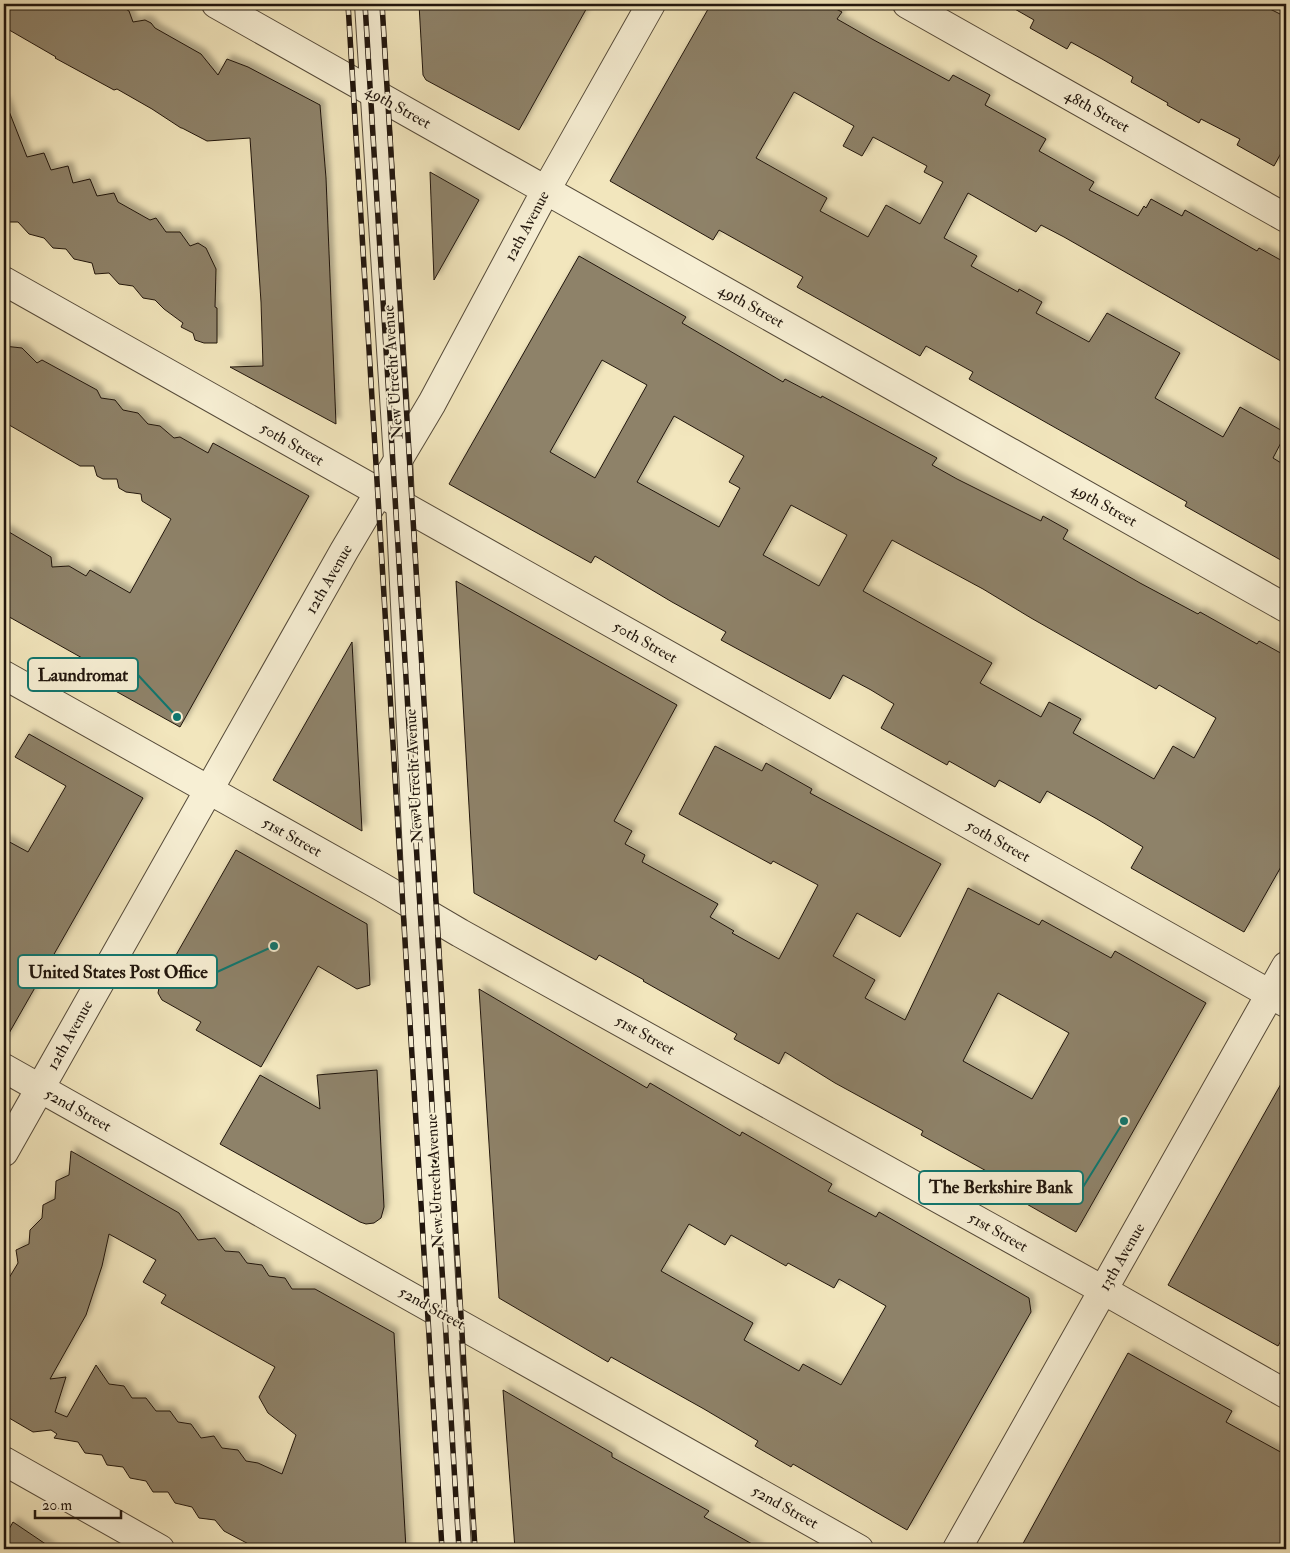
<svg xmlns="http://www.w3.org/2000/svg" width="1290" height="1553" viewBox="0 0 1290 1553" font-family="'IM FELL Double Pica',serif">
  <defs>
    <filter id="shadow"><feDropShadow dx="4.5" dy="-4.5" stdDeviation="2.5" flood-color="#0004"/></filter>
  </defs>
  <rect width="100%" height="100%" fill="#f2e6bd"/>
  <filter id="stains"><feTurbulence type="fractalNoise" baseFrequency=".004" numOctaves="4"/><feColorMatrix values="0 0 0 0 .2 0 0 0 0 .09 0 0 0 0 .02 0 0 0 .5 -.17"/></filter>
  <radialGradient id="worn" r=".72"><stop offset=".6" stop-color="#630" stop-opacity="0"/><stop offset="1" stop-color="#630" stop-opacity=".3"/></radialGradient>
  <path fill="#8e8269" stroke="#21160d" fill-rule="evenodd" filter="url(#shadow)" d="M4 4H117L129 11 133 22 145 20 151 23 155 28 201 54 218 75 227 59 248 67 320 105 326 178 336 424 230 367 263 366 261 302 250 138 207 141 182 128H181L152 109 117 89 114 90 55 58 56 57 4 27Z
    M419 4H589L519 130 426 80 423 75Z
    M711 4H826L842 12 837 19 872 39 949 81 953 75 990 95 985 105 1046 139 1039 151 1094 182 1089 190 1138 216 1144 206 1146 208 1151 199 1182 216 1185 210 1257 251 1259 248 1286 263V364L1064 237 1041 225 1036 232 968 193 944 238 977 256 971 266 1018 292 1019 289 1042 302 1036 313 1089 342 1107 313 1180 353 1155 398 1223 437 1240 407 1286 433 1273 458 1286 466V563L1185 506 1187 502 969 379 973 372 926 346 920 356 797 287 803 277 719 230 713 240 610 181ZM794 92 854 126 843 146 862 156 873 137 927 166 924 172 943 182 920 224 886 205 868 237 820 211 827 198 756 158Z
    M1006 4H1260L1286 17V144L1274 166 1237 145 1240 139 1201 119 1199 123 1167 105 1168 103 1131 82 1133 77 1102 59 1071 42 1067 49 1030 28 1034 20Z
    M4 101H5L27 157 44 153 51 170 68 166 73 183 90 179 97 196 114 193 118 202 150 220 156 218 166 232H180L190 246 198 243 206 248 216 269 215 307 217 308V343H204L195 340 193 333 181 327 183 323 164 309 155 300 143 298 133 286 119 284 109 273 95 274 92 263 74 259 66 249 53 248 44 238 29 234 18 222H4Z
    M430 172 479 200 434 280Z
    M579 256 686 317 682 323 783 382 785 379 821 398 822 396 937 458 932 465 957 479 1041 521 1043 516 1068 530 1063 539 1140 583 1198 614 1200 612 1257 644 1259 641 1286 656V858L1244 932 1131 868 1143 847 1097 819 1047 791 1040 803 999 780 995 787 949 761 947 765 881 728 894 704 871 690 843 675 830 699 721 640 726 632 672 602 595 556 591 563 449 484ZM602 360 647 385 595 478 550 452ZM674 416 744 456 729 482 740 488 719 527 637 482ZM791 505 847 535 819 586 763 555ZM892 540 983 589 1031 618 1156 689 1159 685 1216 718 1194 758 1173 746 1154 779 1073 733 1081 719 1049 702 1041 717 980 683 992 663 863 591Z
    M4 346 22 348 37 363 42 360 97 390 101 398 115 400 123 410 138 413 148 424 160 426 174 438 180 437 208 453 213 443 309 496 180 727 85 674 91 663 4 614V529L51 557 52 567 69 566 86 576 90 570 130 593 171 519 142 501 141 494 126 492 119 488 117 479H103L97 476 94 466H80L4 422Z
    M456 581 677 705 614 821 632 831 625 844 645 855 642 862 718 904 710 917 734 931 732 933 779 959 818 885 773 861 771 864 679 814 715 746 762 771 766 763 812 789 810 793 941 864 900 937 857 913 833 956 875 980 865 998 905 1020 968 888 1039 925 1042 920 1111 958 1115 951 1206 1003 1076 1232 986 1181 990 1173 921 1135 923 1131 835 1083 785 1052 779 1064 734 1039 737 1034 643 981 644 980 599 955 596 960 474 893ZM998 993 1069 1033 1032 1099 963 1061Z
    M352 642 362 831 273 780Z
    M29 734 143 798 4 1042V839L28 852 66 786 15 757Z
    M236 850 367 924 370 985 357 989 318 966 261 1067 196 1030 201 1022 162 1000 158 993 160 983Z
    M479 989 647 1088 650 1083 740 1136 742 1132 832 1184 828 1191 876 1217 879 1212 1029 1298 1031 1312 907 1530 793 1464 791 1467 755 1446 758 1441 704 1409 611 1357 608 1362 499 1298ZM689 1224 725 1245 731 1235 786 1266 788 1263 834 1288 839 1279 886 1306 841 1385 803 1364 799 1371 744 1340 753 1323 661 1271Z
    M377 1070 384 1207 381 1218 374 1223 366 1224 360 1222 220 1144 260 1075 320 1109 317 1075Z
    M1286 1075V1332L1278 1346 1168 1285Z
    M71 1151 179 1213 198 1240 215 1238 225 1251 239 1252 247 1263 262 1265 269 1276 285 1278 292 1289H315L394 1333 406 1549H258L224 1531 215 1520 199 1518 192 1507 175 1503 168 1492H153L146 1481 130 1478 123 1467 107 1465 102 1455 85 1453 78 1442 54 1438 57 1434 51 1430 33 1432 4 1415V1279L9 1278 18 1263 16 1250 29 1244 30 1230 42 1218 43 1205 55 1199 56 1181 69 1175ZM109 1234 156 1260 143 1282 166 1295 161 1303 275 1367 259 1397 268 1413 296 1435 282 1474 258 1463 246 1461 238 1450 222 1448 214 1436 201 1438 191 1424 178 1422 170 1411H156L146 1398H132L124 1386 109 1384 96 1365 67 1417 55 1412 66 1377 50 1379 86 1315 102 1266Z
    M1128 1353 1232 1411 1226 1422 1286 1455V1549H1020Z
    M503 1390 612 1453V1457L709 1511 704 1517 761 1549H515Z
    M13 1522 53 1549H4V1538Z"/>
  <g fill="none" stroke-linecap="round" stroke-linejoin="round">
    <defs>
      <path id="minor" d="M216 4 1286 608
        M907 4 1286 218
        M4 281 1286 1003
        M4 675 380 886 460 933 1103 1290 1286 1394
        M4 1068 859 1549
        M4 1152 344 551 432 403 546 190 651 4
        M4 1461 160 1549
        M957 1549 1286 966"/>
      <path id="tertiary" d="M369 4 398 459 421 936 457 1549"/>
    </defs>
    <use href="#minor" stroke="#554a39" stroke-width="30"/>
    <use href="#tertiary" stroke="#554a39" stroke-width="30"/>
    <use href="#minor" stroke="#f7efd4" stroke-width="28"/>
    <use href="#tertiary" stroke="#f7efd4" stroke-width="28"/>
    <defs>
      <path id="rail" d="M348 4 442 1549
        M365 4 459 1549
        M382 4 475 1549"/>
    </defs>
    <use href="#rail" stroke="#21160d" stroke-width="5.5"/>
    <use href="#rail" stroke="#f7efd4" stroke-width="4" stroke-dasharray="11" stroke-linecap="butt"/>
  </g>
  <g text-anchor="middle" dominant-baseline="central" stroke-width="4" stroke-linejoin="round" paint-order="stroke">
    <g font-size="16" fill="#21160d" stroke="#f7efd4">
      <text transform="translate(398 107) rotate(29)">49th Street</text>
      <text transform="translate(1097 111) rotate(29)">48th Street</text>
      <text transform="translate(527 226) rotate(-62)">12th Avenue</text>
      <text transform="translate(751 306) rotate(29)">49th Street</text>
      <text transform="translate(393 372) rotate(-94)">New Utrecht Avenue</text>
      <text transform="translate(292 444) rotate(30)">50th Street</text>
      <text transform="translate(1104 505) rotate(29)">49th Street</text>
      <text transform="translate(329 579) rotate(-60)">12th Avenue</text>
      <text transform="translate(645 642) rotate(29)">50th Street</text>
      <text transform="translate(414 776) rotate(-93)">New Utrecht Avenue</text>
      <text transform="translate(292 837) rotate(29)">51st Street</text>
      <text transform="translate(998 841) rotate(29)">50th Street</text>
      <text transform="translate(70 1035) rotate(-61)">12th Avenue</text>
      <text transform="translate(645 1035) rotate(29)">51st Street</text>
      <text transform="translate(78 1110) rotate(29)">52nd Street</text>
      <text transform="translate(435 1181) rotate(-93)">New Utrecht Avenue</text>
      <text transform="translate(998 1232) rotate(29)">51st Street</text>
      <text transform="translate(1122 1257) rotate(-60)">13th Avenue</text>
      <text transform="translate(432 1308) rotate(29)">52nd Street</text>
      <text transform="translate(785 1507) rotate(29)">52nd Street</text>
    </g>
  </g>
  <path fill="none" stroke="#0f766e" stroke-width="2" d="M177 717L138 675M274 946L217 972M1124 1121L1083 1187"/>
  <g fill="#0f766e" stroke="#f7efd4" stroke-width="2">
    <circle cx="177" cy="717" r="5"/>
    <circle cx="274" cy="946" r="5"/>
    <circle cx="1124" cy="1121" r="5"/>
  </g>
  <g fill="#f7efd4" stroke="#0f766e" stroke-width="2">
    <rect x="28" y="658" width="110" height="33" rx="5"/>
    <rect x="18" y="955" width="199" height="33" rx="5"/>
    <rect x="919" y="1171" width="164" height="33" rx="5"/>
  </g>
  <g font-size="18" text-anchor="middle" font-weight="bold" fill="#21160d">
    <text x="83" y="681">Laundromat</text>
    <text x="118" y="978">United States Post Office</text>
    <text x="1001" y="1193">The Berkshire Bank</text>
  </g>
  <rect width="1290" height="1553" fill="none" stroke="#f2e6bd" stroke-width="20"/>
  <rect x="5" y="5" width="1280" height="1543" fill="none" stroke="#21160d" stroke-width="2.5"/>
  <rect x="10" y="10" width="1270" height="1533" fill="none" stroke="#21160d"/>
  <path d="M35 1510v8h86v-8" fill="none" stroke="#21160d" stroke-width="2.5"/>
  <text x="42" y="1510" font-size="15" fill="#21160d" stroke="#f7efd4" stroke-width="4" paint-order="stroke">20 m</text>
  <rect width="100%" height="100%" filter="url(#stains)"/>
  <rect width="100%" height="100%" fill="url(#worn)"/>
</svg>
